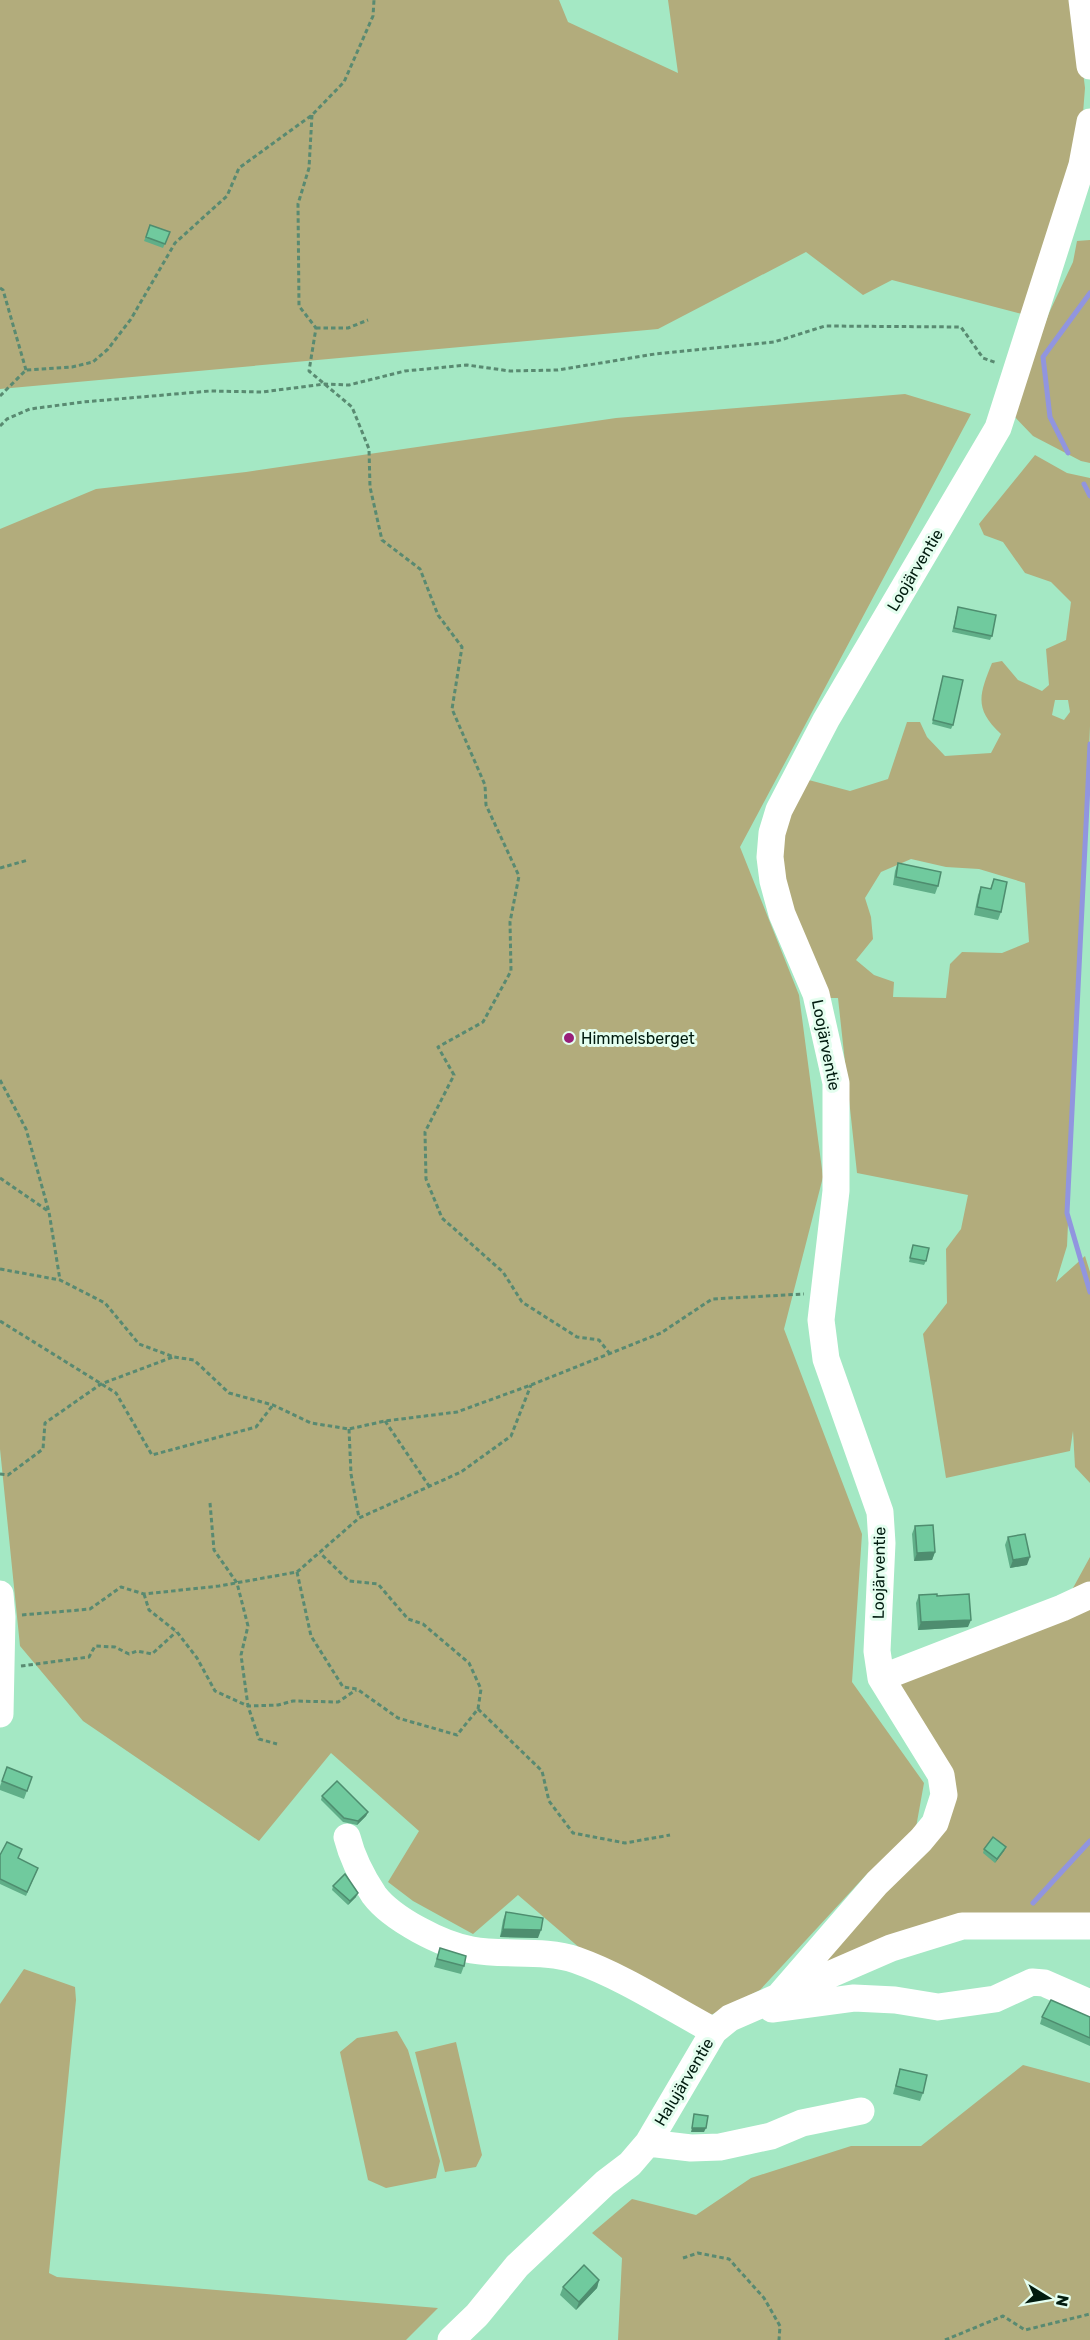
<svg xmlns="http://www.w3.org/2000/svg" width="1090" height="2340" viewBox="0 0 1090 2340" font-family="Rubik,sans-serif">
  <rect width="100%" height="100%" fill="#a4e8c4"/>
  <path fill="#b2ac7c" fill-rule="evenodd" d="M0 0H559L568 22 678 73 668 0H1074L1085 88 1082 126 1026 315 892 280 863 295 806 252 658 329 0 389Z
    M1090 240V463L1081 461 1033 436 1012 414 1049 313 1073 262 1077 241Z
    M905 394 971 414 740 847 799 995 823 1177 784 1329 862 1534 852 1682 924 1783 915 1833 866 1875 760 1990 709 2016 581 1949 518 1895 473 1934 413 1901 388 1882 419 1831 331 1753 259 1841 83 1721 20 1646 0 1449V529L96 489 246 472 616 418Z
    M1035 455 1067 473 1090 478V726L1087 800 1067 1246 1056 1282 1085 1256 1090 1272V1483L1075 1467 1073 1431 1070 1451 946 1478 923 1334 947 1303 946 1249 961 1229 968 1195 857 1173 838 998H827C811 957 772 881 780 839 785 819 797 798 805 779L850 791 888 779 907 722H920L927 737 945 756 991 753 1001 734C974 709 979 695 992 663L1002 661 1018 680 1042 691 1049 685 1046 649 1066 640 1071 602 1051 582 1025 573 1003 542 984 535 979 524ZM1055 700H1068L1070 712 1064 720 1052 715ZM911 859 946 867 979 869 1025 883 1029 942 1002 953 962 952 950 964 946 998 893 997 894 982 874 975 856 960 873 939 871 917 865 898 881 872Z
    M1090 1557V1926H961L779 1996 944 1795 881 1678 1062 1608Z
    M24 1969 75 1987 76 2000 49 2273 57 2277 438 2308 406 2340H0V2004Z
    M397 2031 408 2050 440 2161 436 2178 386 2188 368 2180 340 2052 357 2038Z
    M456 2042 482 2155 476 2167 445 2172 415 2052Z
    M1023 2065 1090 2083V2340H618L622 2258 592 2233 632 2199 696 2215 751 2178 851 2146H921Z"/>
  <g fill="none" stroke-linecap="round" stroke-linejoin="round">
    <path stroke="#9195df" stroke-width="5" d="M1068 453 1050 417 1043 357 1090 293
      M1084 484 1090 496
      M1090 744 1067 1213 1090 1292
      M1033 1903 1090 1841"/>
    <path stroke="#598a71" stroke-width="3" stroke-dasharray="4.5 3" stroke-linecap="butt" d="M312 115 309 168 298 204 299 306 316 328 309 371 352 407 369 449 370 487 382 540 420 569 438 615 462 647 452 709 485 785 486 805 519 876 510 922 511 971 483 1022 438 1047 454 1075 425 1132 426 1179 442 1218 503 1272 522 1302 577 1337 599 1340 610 1354
      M0 288 3 290 26 370
      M316 328H348L368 320
      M0 396 26 370 72 367 93 362 108 349 131 319 175 243 227 196 239 168 312 115 344 82 373 16 374 0
      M0 426 7 419 30 409 83 402 210 391 262 392 325 384 349 385 405 371 467 365 510 371 558 370 655 354 774 342 825 326 961 327 983 358 997 363
      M0 868 28 860
      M0 1080 26 1129 49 1212 60 1280
      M0 1178 48 1211
      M0 1269 60 1280 105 1303 139 1344 174 1357 194 1360 229 1393 273 1405 311 1423 349 1429 385 1421 457 1412 531 1385 661 1333 712 1299 804 1294
      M0 1321 116 1393 152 1455 256 1427 273 1405
      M385 1421 429 1486
      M349 1429 351 1474 359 1518
      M0 1474 8 1475 43 1449 45 1423 101 1384 173 1357
      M210 1503 214 1550 237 1583 248 1626 241 1655 248 1706 259 1739 277 1744
      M297 1572 311 1636 343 1687 357 1689 398 1718 457 1735 478 1709 481 1689 469 1663 423 1624 408 1619 378 1584 349 1581 320 1553
      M144 1594 149 1610 177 1632 197 1658 215 1691 248 1706 278 1705 293 1701 338 1702 356 1690
      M22 1615 90 1609 121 1587 144 1594 219 1586 297 1572 359 1518 461 1472 511 1436 531 1385
      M21 1666 89 1657 95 1646 115 1647 129 1654 137 1651 152 1654 176 1632
      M478 1709 542 1771 549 1801 573 1833 625 1843 670 1835
      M683 2258 698 2253 729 2259 764 2298 780 2326 779 2340
      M945 2340 1003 2316 1025 2330 1090 2314"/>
    <path stroke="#fff" stroke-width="27" d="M1082 0 1090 66
      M0 1594 2 1617 0 1714
      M881 1678 1062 1608 1090 1595
      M347 1837C352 1857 362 1877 374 1895 392 1919 442 1945 472 1950 504 1956 545 1949 576 1960 624 1977 669 2007 714 2031
      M779 1996 877 1883 921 1840 935 1823 944 1795 941 1775 881 1678 877 1651 882 1543 880 1512 826 1359 821 1320 836 1191V1083L816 994 782 914 773 881 770 857 772 833 779 810 826 720 998 428 1082 165 1090 122
      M772 2009 854 1998 895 2000 938 2007 995 1999 1032 1982 1044 1983 1090 2003
      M648 2143 691 2148 720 2147 771 2136 802 2123 861 2111
      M451 2340 477 2315 517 2266 605 2183 630 2164 648 2143 714 2031 730 2018 891 1948 962 1926H1090"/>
  </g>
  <path fill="#60ae88" d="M150 225 170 232 163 248 144 241Z
    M958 607 992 636 990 640 952 632Z
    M943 676 953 725 951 729 932 724Z
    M898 863 938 886 935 894 893 885 895 871Z
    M994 879 1001 912 998 920 974 915 978 895 981 887 990 889Z
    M913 1245 926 1261 924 1265 909 1262Z
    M915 1526 935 1552 932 1560 914 1561 912 1534Z
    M1008 1537 1027 1565 1010 1568 1005 1545Z
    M919 1595 937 1596 968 1627 918 1630 916 1603Z
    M7 1767 32 1777 24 1799 0 1790V1786Z
    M322 1796 368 1812 366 1816 357 1825 343 1822 321 1800Z
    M1006 1847 1004 1851 995 1863 983 1853 984 1849Z
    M0 1855 18 1858 38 1868 26 1896 0 1884Z
    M333 1886 356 1897 348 1905 332 1890Z
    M506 1912 538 1938 500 1937 503 1920Z
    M440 1948 464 1966 461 1974 434 1967Z
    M1042 2017H1090V2046L1040 2024Z
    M900 2069 923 2093 920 2101 893 2094Z
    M599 2280 597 2288 576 2310 560 2295 563 2287Z"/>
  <path fill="#4e8d6f" d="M935 1552 932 1560 914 1561 917 1553Z
    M1030 1557 1027 1565 1010 1568 1013 1560Z
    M971 1620 968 1627 918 1630 921 1622Z
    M368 1812 366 1816 357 1825 358 1821Z
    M1006 1847 1004 1851 995 1863 997 1859Z
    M358 1893 356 1897 348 1905 350 1901Z
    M503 1929 541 1930 538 1938 500 1937Z
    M692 2128H706L704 2132H691Z
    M599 2280 597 2288 576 2310 579 2302Z"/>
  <path fill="#70ca9e" stroke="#4e8d6f" stroke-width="1.5" d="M150 225 170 232 165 244 146 237Z
    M958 607 996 615 992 636 954 628Z
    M943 676 963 680 953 725 933 720Z
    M898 863 941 872 938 886 896 877Z
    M994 879 1007 882 1001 912 977 907 981 887 991 889Z
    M913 1245 929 1248 926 1261 910 1258Z
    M933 1525 935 1552 917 1553 915 1526Z
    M1025 1534 1030 1557 1013 1560 1008 1537Z
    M937 1594V1596L969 1594 971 1620 921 1622 919 1595Z
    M7 1767 32 1777 27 1791 2 1781Z
    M337 1781 368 1812 358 1821 344 1818 322 1796Z
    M993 1837 1006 1847 997 1859 984 1849Z
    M7 1842 22 1849 18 1858 38 1868 27 1892 0 1879V1855Z
    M345 1874 358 1893 350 1901 333 1886Z
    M506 1912 543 1918 541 1930 503 1929Z
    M440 1948 466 1956 464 1966 437 1959Z
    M1051 2000 1090 2017V2038L1042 2017Z
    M900 2069 927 2075 923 2093 896 2086Z
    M694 2114 708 2116 706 2128H692Z
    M584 2265 599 2280 579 2302 563 2287Z"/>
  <circle fill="#981f79" stroke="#e4feef" stroke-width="2" cx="569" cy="1038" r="6"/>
  <g text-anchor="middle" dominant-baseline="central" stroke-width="6" stroke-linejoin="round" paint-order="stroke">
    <g font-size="16" fill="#011b0f" stroke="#e4feef">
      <text transform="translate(915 570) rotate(-59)">Loojärventie</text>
      <text transform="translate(826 1045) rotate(79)">Loojärventie</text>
      <text transform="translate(879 1573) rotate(-89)">Loojärventie</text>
      <text transform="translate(684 2082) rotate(-59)">Halujärventie</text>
    </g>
    <g font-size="16" fill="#011b0f" stroke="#e4feef" text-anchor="start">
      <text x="581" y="1038">Himmelsberget</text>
    </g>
  </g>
  <g transform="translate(1048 2298) rotate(101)" stroke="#e4feef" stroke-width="4.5" paint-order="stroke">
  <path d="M0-4.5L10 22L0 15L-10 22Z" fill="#011b0f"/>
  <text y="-9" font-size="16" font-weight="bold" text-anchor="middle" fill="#011b0f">N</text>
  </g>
</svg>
